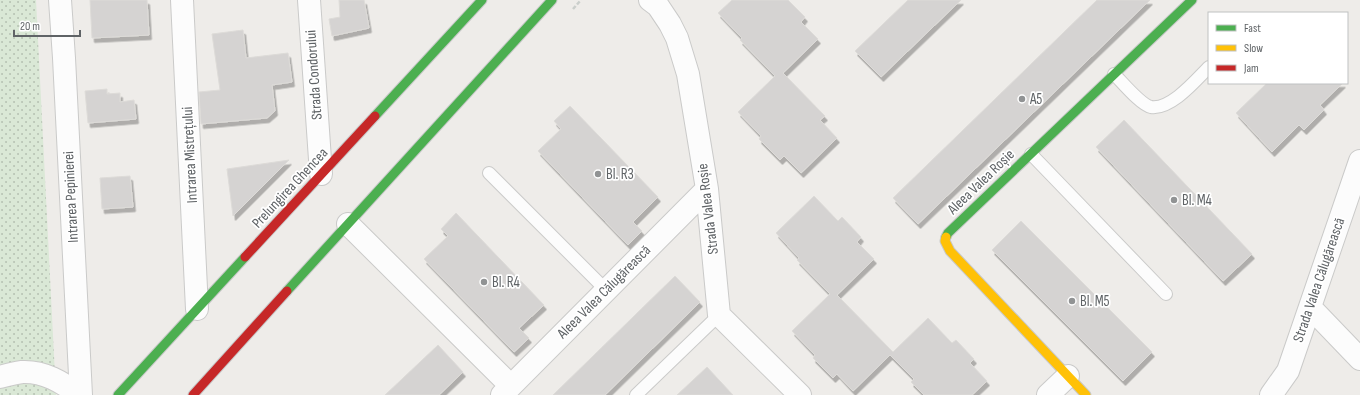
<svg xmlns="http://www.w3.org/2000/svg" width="1360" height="395" viewBox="0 0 1360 395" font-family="'Sofia Sans Condensed',sans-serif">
  <defs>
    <pattern id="grass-dots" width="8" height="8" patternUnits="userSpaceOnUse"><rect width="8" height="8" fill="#dae8d6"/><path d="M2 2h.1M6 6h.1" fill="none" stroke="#b4c0b1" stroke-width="1.8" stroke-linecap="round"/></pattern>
    <filter id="shadow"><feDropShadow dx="2.5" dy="4.5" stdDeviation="0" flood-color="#0004"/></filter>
  </defs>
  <rect width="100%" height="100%" fill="#eeece9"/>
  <path fill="url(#grass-dots)" d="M0 0H36L56 395H0Z"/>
  <path fill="#d5d3d2" stroke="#dddbd8" filter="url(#shadow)" d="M90 0H147L149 35 92 38Z
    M339 0H364L369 28 332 36 329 19 340 17Z
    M732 0H788L805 17 801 22 818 39 783 73 825 116 820 120 837 138 801 173 784 156 780 160 759 139 761 136 738 112 775 76 740 40 742 38 718 13Z
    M908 0H961L881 77 855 51Z
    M1097 0H1150L918 224 893 198Z
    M243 30 246 58 288 53 292 82 272 85 275 111 267 118 201 124 199 92 220 90 212 34Z
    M1267 83H1343L1320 105 1324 110 1304 130 1299 125 1272 152 1236 113Z
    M107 89V94L120 93V102L134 100 136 119 88 123 85 91Z
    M570 106 658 197 633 222 642 231 628 245 538 151 561 129 554 121Z
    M1124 120 1252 254 1223 281 1096 147Z
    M289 160 233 216 227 169Z
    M130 176 133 207 102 209 100 178Z
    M814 196 838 221 842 217 861 237 857 242 874 259 837 295 893 352 928 318 952 343 956 340 974 359 970 363 987 381 972 395H924L911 382 914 379 890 355 853 391 837 374 833 378 813 358 815 355 792 331 830 294 797 260 799 258 776 233Z
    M456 213 544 305 519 328 529 338 514 352 424 259 448 236 441 229Z
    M1021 221 1152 352 1123 381 992 250Z
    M675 276 700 302 605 395H553Z
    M438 345 463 372 439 395H385Z
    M707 367 733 395H677Z"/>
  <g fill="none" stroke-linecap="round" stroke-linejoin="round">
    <defs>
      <path id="lane" d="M1114 74C1122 82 1141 105 1151 107 1171 110 1196 80 1209 67
        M1031 154 1166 294
        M489 173 606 290
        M636 395 719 315"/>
      <path id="street" d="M60 0 64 58 81 395
        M182 0 197 309
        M309 0 321 174
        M650 0 658 6 670 24 677 38 688 74 707 189 719 315 800 395
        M348 224 511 386
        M1310 307 1360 359
        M0 377C7 375 15 373 22 372 44 371 62 382 79 395
        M502 395 707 189
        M1048 395 1068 376
        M1271 395 1288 371 1360 161"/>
      <path id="fast" d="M375 116 482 0
        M946 237 948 233 1192 0
        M287 291 552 0
        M118 395 245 257"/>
      <path id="slow" d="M946 237 945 241 950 251 1086 395"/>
      <path id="jam" d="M245 257 375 116
        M193 395 287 291"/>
    </defs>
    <use href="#lane" stroke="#cacac9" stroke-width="14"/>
    <use href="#street" stroke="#cacac9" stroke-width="24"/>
    <use href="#fast" stroke="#c8c9c9" stroke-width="11"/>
    <use href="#slow" stroke="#c8c9c9" stroke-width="11"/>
    <use href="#jam" stroke="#c8c9c9" stroke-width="11"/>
    <path stroke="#cacecb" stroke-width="2.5" stroke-dasharray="4 2" stroke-linecap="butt" d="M573 9 581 0"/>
    <use href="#lane" stroke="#fcfcfc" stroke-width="12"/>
    <use href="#street" stroke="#fcfcfc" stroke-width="22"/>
    <use href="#fast" stroke="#4caf50" stroke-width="9"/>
    <use href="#slow" stroke="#ffc107" stroke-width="9"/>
    <use href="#jam" stroke="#c62828" stroke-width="9"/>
  </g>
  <g fill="#919394" stroke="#fff" stroke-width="1.5">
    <circle cx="1022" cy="99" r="4"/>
    <circle cx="598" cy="174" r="4"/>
    <circle cx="1174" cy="200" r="4"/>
    <circle cx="484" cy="282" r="4"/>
    <circle cx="1072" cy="301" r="4"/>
  </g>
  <g text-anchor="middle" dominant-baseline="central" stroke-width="3.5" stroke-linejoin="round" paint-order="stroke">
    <g font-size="15" fill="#5f6366" stroke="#fff">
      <text transform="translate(314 75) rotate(-94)">Strada Condorului</text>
      <text transform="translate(190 155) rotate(-93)">Intrarea Mistrețului</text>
      <text transform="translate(981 182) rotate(-44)">Aleea Valea Roșie</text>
      <text transform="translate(290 188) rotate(-47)">Prelungirea Ghencea</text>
      <text transform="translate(71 197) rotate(-93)">Intrarea Pepinierei</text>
      <text transform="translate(708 209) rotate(-97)">Strada Valea Roșie</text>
      <text transform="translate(1319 280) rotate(-71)">Strada Valea Călugărească</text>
      <text transform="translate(604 292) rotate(-45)">Aleea Valea Călugărească</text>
    </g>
    <g font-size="15" fill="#5f6366" stroke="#fff" text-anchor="start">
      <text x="1030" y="99">A5</text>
      <text x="606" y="174">Bl. R3</text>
      <text x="1182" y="200">Bl. M4</text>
      <text x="492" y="282">Bl. R4</text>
      <text x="1080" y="301">Bl. M5</text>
    </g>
  </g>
  <rect x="1208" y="12" width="140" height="72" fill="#ffffff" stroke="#bfc1c2"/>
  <rect x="1216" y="25" width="20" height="6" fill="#4caf50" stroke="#bfc1c2"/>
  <text x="1244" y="32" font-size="12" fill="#5f6366">Fast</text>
  <rect x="1216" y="45" width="20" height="6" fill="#ffc107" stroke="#bfc1c2"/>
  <text x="1244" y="52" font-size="12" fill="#5f6366">Slow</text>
  <rect x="1216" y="65" width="20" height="6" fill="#c62828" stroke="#bfc1c2"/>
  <text x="1244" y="72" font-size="12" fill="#5f6366">Jam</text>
  <path d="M14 30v6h66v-6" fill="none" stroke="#5f6366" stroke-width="2"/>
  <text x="20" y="30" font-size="12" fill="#5f6366" stroke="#ffffff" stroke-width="3" paint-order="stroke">20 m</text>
</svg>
